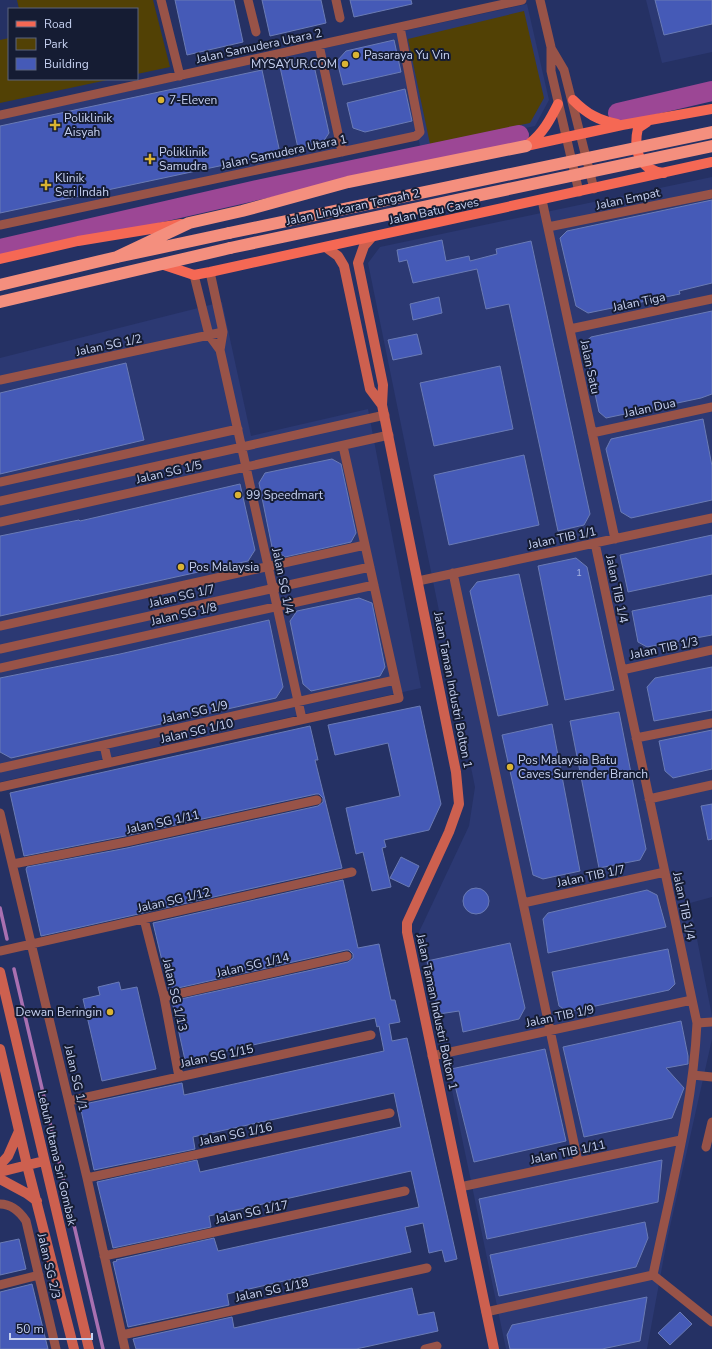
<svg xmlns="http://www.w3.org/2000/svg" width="712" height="1349" viewBox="0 0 712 1349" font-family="'Nunito Sans',sans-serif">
  <rect width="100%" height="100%" fill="#253164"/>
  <path fill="#2c3973" d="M646 0H712V52L662 63Z
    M527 4 549 100 535 126 421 150 417 132 0 221V119Z
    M712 177V897L690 903 712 1016V1039L667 1240 647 1349H506L419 932 469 826 475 787 368 263 380 247Z
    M222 302 251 436 368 409 421 688 0 782V358Z"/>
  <path fill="#524105" d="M17 0H153L170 67 137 74V9H19Z
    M524 11 544 98 530 123 430 144 408 39Z
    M9 38V79H112L0 103V40Z"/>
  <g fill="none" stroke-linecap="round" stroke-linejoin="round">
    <path stroke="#a970b1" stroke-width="3.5" d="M0 908 7 939
      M14 969 103 1349"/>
    <path stroke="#9c4795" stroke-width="20" d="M618 113 712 91
      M0 249 262 189 519 135"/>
  </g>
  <path fill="#455ab7" stroke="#6a7bb5" d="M175 0H234L243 42 187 55Z
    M262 0H321L326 23 270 36Z
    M350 0H411L412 4 354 17Z
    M655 0H712V24L664 35Z
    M394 40 401 72 343 85 337 61 346 51Z
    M304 62 315 70 329 133 323 142 298 148 280 67Z
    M262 70 280 153 0 213V126Z
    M405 89 412 121 365 132 353 128 347 103Z
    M712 200V283L679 291 680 294 588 313 576 306 560 238 567 231Z
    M442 240 446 261 469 256 470 261 497 254 496 249 531 241 590 514 584 525 558 531 509 304 486 309 477 269 413 283 407 260 399 262 397 250Z
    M439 297 442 313 413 320 410 304Z
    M712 311V394L701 398 606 418 599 412 584 343 591 337Z
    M417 334 422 354 393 360 388 340Z
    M126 363 144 440 0 474V393Z
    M500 366 513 429 434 446 420 383Z
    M703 419 712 466V500L631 518 621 512 606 449 611 439Z
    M524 455 539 525 449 545 434 475Z
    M332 459 341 464 356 533 351 542 285 557 272 547 259 483 265 473Z
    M240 484 255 550 248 561 0 616V536L79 520 80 521Z
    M712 535V574L628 592 620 555Z
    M576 558 587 567 614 690 565 700 538 566Z
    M519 574 548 705 498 716 470 591 477 582Z
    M712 595V635L647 647 638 642 632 611Z
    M359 598 372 603 385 667 380 676 311 691 303 684 290 621 297 611Z
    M269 620 283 687 276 698 11 758 0 752V678L120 654Z
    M712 667V710L654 721 647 687 655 678Z
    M420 706 441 804 429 830 384 840 386 847 382 848 391 887 372 891 363 852 356 854 346 808 400 796 388 743 335 755 328 725Z
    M619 712 646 849 640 860 599 868 570 721Z
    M552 724 580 871 543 879 533 875 502 735Z
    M310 726 318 760H315L342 868 41 936 26 869 27 867 127 848 318 806 323 802V798L319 794H316L125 836 24 856 10 793Z
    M712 730V769L673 778 665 771 659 741Z
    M712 804V839L708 840 701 806Z
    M401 857 419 866 409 887 390 878Z
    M343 880 358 948 379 944 391 1000H395L400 1022 389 1024 392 1041 407 1038 457 1259 445 1262 442 1250 429 1253 423 1223 405 1227 411 1252 227 1294 229 1305 128 1327 113 1262 117 1261 116 1260 214 1238 218 1251 419 1207 411 1171 209 1216 211 1227 113 1248 97 1182 197 1160 200 1172 401 1127 394 1093 193 1137 195 1149 94 1170 80 1105 182 1083 184 1095 384 1051 379 1026 377 1027 375 1018 185 1060 172 1001 348 962 353 958V954L349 950H346L169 990 153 923Z
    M463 901a13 13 0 1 1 26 0a13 13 0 1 1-26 0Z
    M647 890 657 895 666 927 548 953 543 919 548 913Z
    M510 943 525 1008 519 1019 463 1032 459 1011 439 1014 427 961Z
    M668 949 675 984 669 990 568 1012 559 1006 552 972Z
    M119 982 121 990 137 987 156 1069 102 1081 83 999 100 995 98 987Z
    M681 1021 688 1056V1064L666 1068 684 1088 672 1118 584 1137 563 1047Z
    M545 1049 566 1141 474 1162 451 1069Z
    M662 1160 658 1202 487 1239 479 1199Z
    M645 1222 648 1238 636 1267 499 1296 490 1255Z
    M19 1239 26 1269 0 1275V1243Z
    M32 1284 48 1349H0V1292Z
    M412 1288 418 1315 434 1312 438 1331 356 1349H136L133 1339 232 1317 234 1328Z
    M647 1297 640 1341 602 1349H510L507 1335 512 1325Z
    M680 1312 692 1324 670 1345 658 1333Z"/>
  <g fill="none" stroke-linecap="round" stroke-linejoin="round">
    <path stroke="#985348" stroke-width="9" d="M161 0 180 76
      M248 0 256 32
      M336 0 340 18
      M540 0 551 47V71L579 192
      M319 45 342 152
      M551 48 564 70 594 189
      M0 115 522 0
      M542 200 615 539
      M0 225 416 136 420 132 400 27
      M548 227 712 194
      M210 272 223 332 220 350
      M194 275 209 335 220 350 302 719
      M570 329 712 299
      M0 380 223 332
      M592 433 712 407
      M0 482 238 429
      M0 501 385 415
      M0 522 389 435
      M595 543 697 1023C693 1108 670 1192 653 1275
      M453 573 578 1162
      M418 581 712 518
      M0 626 365 545
      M0 649 370 567
      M0 668 374 585
      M622 670 712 650
      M636 738 712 723
      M104 745 108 763
      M0 768 395 680
      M0 787 399 698 343 446
      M649 799 712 785
      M0 813 87 1178 125 1349
      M13 864 126 842 317 800
      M523 903 665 872
      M144 919 164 997 179 1077
      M0 951 352 872
      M164 997 347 956
      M697 1023 712 1022
      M432 1056 692 1000
      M693 1075 712 1077
      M69 1101 371 1035
      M706 1147 712 1122
      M87 1178 390 1113
      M460 1187 681 1140
      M0 1204C12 1204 20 1212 26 1221L56 1349
      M104 1256 405 1191
      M653 1275 712 1322
      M0 1285 39 1275
      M486 1312 653 1275
      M122 1335 427 1268
      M425 1349 437 1346"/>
    <path stroke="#cd604f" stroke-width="10" d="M371 238 364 246 358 263 383 385 382 405 456 772 459 804 449 832 407 923V932L494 1349
      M327 248 338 256 344 266 370 389 382 405
      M0 972 89 1349
      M0 1049 27 1165 74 1349
      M0 1165 8 1156 19 1131
      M0 1172 44 1161
      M0 1179 26 1193 37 1201"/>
    <path stroke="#f56854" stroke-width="10" d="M573 100C587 114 598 120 617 124
      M647 122 638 128C633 150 639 170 664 173
      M529 144C543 133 550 120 558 104
      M526 146 622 125 712 109
      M0 259 78 241 181 224
      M161 264 194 275 210 272 712 162"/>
    <path stroke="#f48f7e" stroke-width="12" d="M117 257 189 223 242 211 348 182 526 146
      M0 285 117 257 229 233
      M0 302 230 248"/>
    <path stroke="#f48f7e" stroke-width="12" d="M229 233 712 132
      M230 248 712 146"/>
  </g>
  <g fill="#dab333" stroke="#151c33" stroke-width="1.5">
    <circle cx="356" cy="55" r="4"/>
    <circle cx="345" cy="64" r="4"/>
    <circle cx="161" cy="100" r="4"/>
    <path d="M53 119h4v4h4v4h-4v4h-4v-4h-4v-4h4z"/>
    <path d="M148 153h4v4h4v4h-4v4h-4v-4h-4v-4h4z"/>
    <path d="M44 179h4v4h4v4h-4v4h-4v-4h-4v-4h4z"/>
    <circle cx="238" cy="495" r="4"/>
    <circle cx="181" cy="567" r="4"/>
    <circle cx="510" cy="767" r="4"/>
    <circle cx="110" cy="1012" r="4"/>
  </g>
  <g text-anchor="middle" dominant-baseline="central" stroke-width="4" stroke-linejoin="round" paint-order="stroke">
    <g font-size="10" fill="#a6b3e2">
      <text x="579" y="573">1</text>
    </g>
    <g font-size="12" fill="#c6d1f1" stroke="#151c33">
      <text transform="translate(259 46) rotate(-12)">Jalan Samudera Utara 2</text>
      <text transform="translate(284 152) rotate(-12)">Jalan Samudera Utara 1</text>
      <text transform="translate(628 199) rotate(-12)">Jalan Empat</text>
      <text transform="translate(353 207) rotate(-12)">Jalan Lingkaran Tengah 2</text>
      <text transform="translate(434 211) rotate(-12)">Jalan Batu Caves</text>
      <text transform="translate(639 302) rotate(-12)">Jalan Tiga</text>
      <text transform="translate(109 345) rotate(-12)">Jalan SG 1/2</text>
      <text transform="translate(590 367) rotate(78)">Jalan Satu</text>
      <text transform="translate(650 408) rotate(-12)">Jalan Dua</text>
      <text transform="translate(169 472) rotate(-13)">Jalan SG 1/5</text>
      <text transform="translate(562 538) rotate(-12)">Jalan TIB 1/1</text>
      <text transform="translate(283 581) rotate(78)">Jalan SG 1/4</text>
      <text transform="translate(617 589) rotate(78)">Jalan TIB 1/4</text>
      <text transform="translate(182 596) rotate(-13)">Jalan SG 1/7</text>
      <text transform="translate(184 614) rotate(-13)">Jalan SG 1/8</text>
      <text transform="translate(664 648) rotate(-12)">Jalan TIB 1/3</text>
      <text transform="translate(453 690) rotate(79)">Jalan Taman Industri Bolton 1</text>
      <text transform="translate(195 712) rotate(-13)">Jalan SG 1/9</text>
      <text transform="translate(197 731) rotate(-13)">Jalan SG 1/10</text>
      <text transform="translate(163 822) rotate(-12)">Jalan SG 1/11</text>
      <text transform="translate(591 876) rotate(-12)">Jalan TIB 1/7</text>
      <text transform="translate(174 900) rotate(-13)">Jalan SG 1/12</text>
      <text transform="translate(684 906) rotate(78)">Jalan TIB 1/4</text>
      <text transform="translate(253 965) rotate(-13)">Jalan SG 1/14</text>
      <text transform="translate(175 995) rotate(77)">Jalan SG 1/13</text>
      <text transform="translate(437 1012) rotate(78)">Jalan Taman Industri Bolton 1</text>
      <text transform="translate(560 1016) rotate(-12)">Jalan TIB 1/9</text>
      <text transform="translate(217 1056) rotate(-12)">Jalan SG 1/15</text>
      <text transform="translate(76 1078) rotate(77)">Jalan SG 1/1</text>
      <text transform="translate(236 1134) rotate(-12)">Jalan SG 1/16</text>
      <text transform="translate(568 1152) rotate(-12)">Jalan TIB 1/11</text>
      <text transform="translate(57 1158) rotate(77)">Lebuh Utama Sri Gombak</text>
      <text transform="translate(252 1212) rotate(-12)">Jalan SG 1/17</text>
      <text transform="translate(49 1266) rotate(77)">Jalan SG 2/3</text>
      <text transform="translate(272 1290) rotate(-12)">Jalan SG 1/18</text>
    </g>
    <g font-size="12" fill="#c6d1f1" stroke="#151c33" text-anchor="start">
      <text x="364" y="55">Pasaraya Yu Vin</text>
      <text x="337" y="64" text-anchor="end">MYSAYUR.COM</text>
      <text x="169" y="100">7-Eleven</text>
      <text x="64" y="118">Poliklinik<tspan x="64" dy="14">Aisyah</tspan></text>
      <text x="159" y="152">Poliklinik<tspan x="159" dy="14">Samudra</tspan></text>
      <text x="55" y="178">Klinik<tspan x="55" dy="14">Seri Indah</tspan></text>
      <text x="246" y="495">99 Speedmart</text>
      <text x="189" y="567">Pos Malaysia</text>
      <text x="518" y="760">Pos Malaysia Batu<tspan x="518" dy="14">Caves Surrender Branch</tspan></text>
      <text x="102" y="1012" text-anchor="end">Dewan Beringin</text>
    </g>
  </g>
  <rect x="8" y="8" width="130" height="72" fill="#151c33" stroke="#5c647f"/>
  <rect x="16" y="21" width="20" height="6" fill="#f56854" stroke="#5c647f"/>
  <text x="44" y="28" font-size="12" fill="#c6d1f1">Road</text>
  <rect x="16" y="38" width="20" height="12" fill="#524105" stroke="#5c647f"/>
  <text x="44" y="48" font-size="12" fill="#c6d1f1">Park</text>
  <rect x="16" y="58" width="20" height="12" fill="#455ab7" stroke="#5c647f"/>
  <text x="44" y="68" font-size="12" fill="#c6d1f1">Building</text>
  <path d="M10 1333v6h82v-6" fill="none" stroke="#c6d1f1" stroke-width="2"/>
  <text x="16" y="1333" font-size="12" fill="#c6d1f1" stroke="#151c33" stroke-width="3" paint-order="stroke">50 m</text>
</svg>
